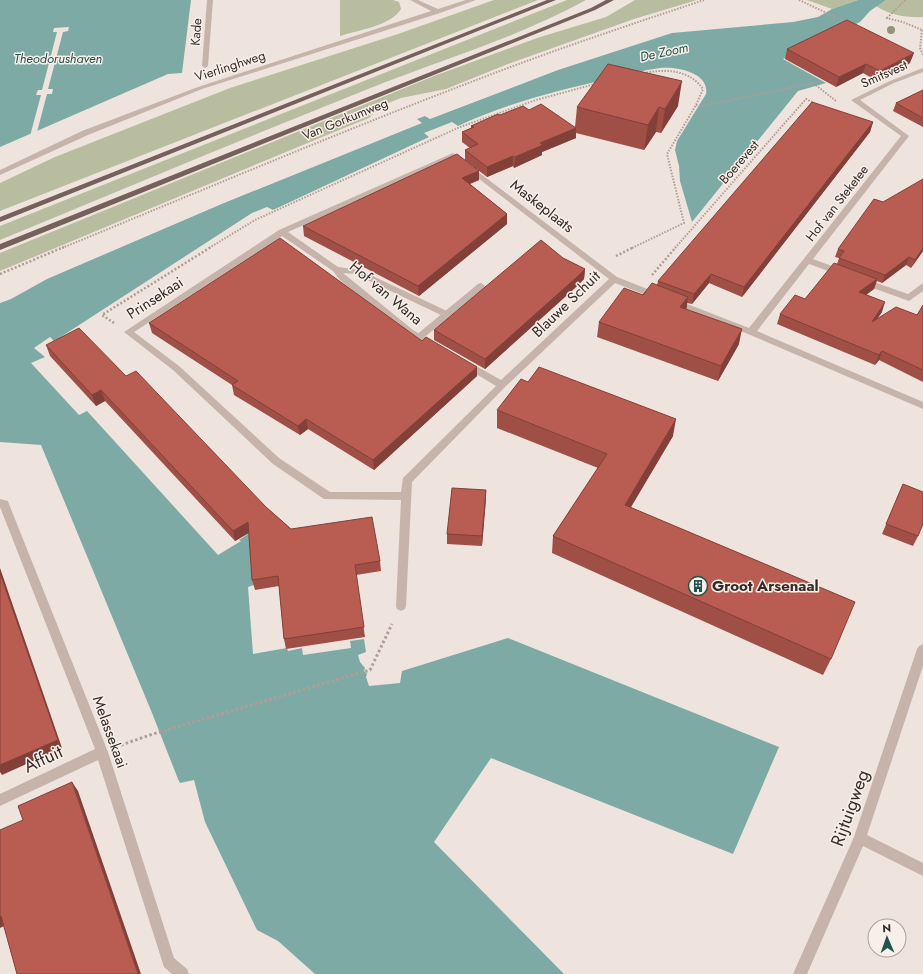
<svg xmlns="http://www.w3.org/2000/svg" width="923" height="974" viewBox="0 0 923 974" font-family="Jost,sans-serif">
  <rect width="100%" height="100%" fill="#efe4dd"/>
  <path fill="#b7bd9e" d="M340 0H393L399 2 401 9C391 26 358 30 340 36Z
    M494 0H538L0 211V183L55 157 230 88 398 34Z
    M567 0H586C517 38 441 60 368 89 245 138 123 189 0 240V226Z
    M635 0H697L634 19 508 64 446 89 401 98 383 105 369 118 339 130 0 271V253L434 76 537 38 606 17Z
    M807 0H858L832 9Z
    M886 0H923V17C907 18 889 15 876 6Z"/>
  <path fill="#7eaaa6" d="M0 0H191L182 73 168 74 0 147Z
    M858 0H886L870 11 860 22 783 59 826 83 798 91 692 222 680 181 679 166 675 150 677 141 706 94C710 72 675 66 660 68 643 70 626 75 609 79 558 90 505 104 458 126L452 122 424 133 429 137 273 210 267 207 252 213 73 329 54 341 50 337 34 348 45 357 31 363 79 415 87 411 218 555 241 541 239 540 251 532 254 585 248 587 253 654 287 648 288 651 302 648 303 655 351 648 350 641 364 639 366 652 358 655 360 662 365 668 364 671 367 674 366 677 369 686 400 683 402 671 508 638 779 747 733 854 491 758 434 842 564 974H315L278 941 257 930 205 822 194 780 180 783 178 779 152 713 41 445 0 442V303L11 299 47 279 224 203 417 125 422 123 417 119 425 116 430 119 558 70 672 33 793 22 818 17 832 9Z"/>
  <path fill="#efe4dd" d="M69 27 68 31 63 32 48 89H53L52 94H47L37 132 30 136 41 95H36L38 90H42L57 32H53L54 28Z"/>
  <g fill="none" stroke-linecap="round" stroke-linejoin="round">
    <path stroke="#b29d94" stroke-width="2" stroke-dasharray="1.5 1.5" stroke-linecap="butt" d="M799 0 846 22
      M886 18 903 22 922 30
      M887 18 905 0
      M922 30 920 48 923 55
      M696 105 702 106 813 83 836 101
      M62 248C215 185 368 120 524 62 584 40 644 20 704 0
      M209 248 255 220 460 127 536 100 595 84
      M632 248 684 223 667 154 696 105 703 89C689 69 665 69 643 73
      M675 248 806 99 814 103"/>
    <path stroke="#b29d94" stroke-width="2.5" stroke-dasharray="2 2" stroke-linecap="butt" d="M616 256 634 247
      M0 274 64 247
      M652 275 676 247
      M114 323 102 315 211 247"/>
    <path stroke="#b29d94" stroke-width="3" stroke-dasharray="2.5 2.5" stroke-linecap="butt" d="M121 745 153 734 370 670 392 624"/>
    <path fill="#c6b3aa" fill-rule="evenodd" d="M207 0H213L208 66 205 68 202 66Z
      M481 283 485 286 484 288 421 340H415L414 338 415 336 478 284Z"/>
    <path fill="#c6b3aa" fill-rule="evenodd" d="M410 0H418L438 9 466 0H476L440 13 202 89 88 135 0 175V170L82 131 198 87 431 11Z
      M923 68V72L894 83 860 100 909 136 813 259 845 271 846 273 842 276 809 264 757 331 923 402V409L748 334 671 304 670 302 671 300H677L749 328 901 136 851 100 890 81Z
      M453 153 617 277 660 294 661 296 657 299 654 298 615 283 505 387 412 482 406 606 405 609 401 611 397 609 396 606 401 500 324 499 273 464 173 370 124 332 279 230ZM452 158 609 279 501 380 469 362H463L461 364 463 366 496 386 403 478 401 492H330L279 458 179 366 134 332 282 236 333 271 339 279C353 291 424 353 438 349L439 347 438 345 413 330 343 273 355 274 443 316H449L450 314 449 312 360 270 338 267 288 232Z
      M862 278 908 294 923 283V291L909 301 859 283 858 281Z
      M0 499 8 501 9 504 108 752 174 958 187 969 189 974H172L164 967 98 760 0 806V794L95 749 0 507Z
      M923 644V666L867 835 923 863V876L863 846 807 974H793L854 837 917 649 919 646Z"/>
    <path fill="#75605b" fill-rule="evenodd" d="M547 0H556L0 222V217Z
      M606 0H614L595 10 0 250V244L591 8Z"/>
  </g>
  <circle fill="#93937d" cx="891" cy="30" r="4"/>
  <path fill="#9f4f46" d="M787 49 910 63 877 81 863 73 836 87 785 59Z
    M923 90V127L893 111 896 103Z
    M678 106 661 133 656 132 644 150 576 133V138L542 152V155L514 168 513 166 487 177 465 160V150L470 148 462 142V132L471 128V126L500 115 529 110 575 127 577 107Z
    M873 122 870 132 742 297 709 283 692 304 687 303 686 310 739 344 718 381 597 337 599 322 657 285 658 281Z
    M479 171V180L470 184 507 214V224L419 296 304 236 303 226Z
    M838 249 923 251 911 268 906 265 882 283 877 281 874 289 866 295 882 312 877 319 917 315 923 305V382L879 360 875 365 777 324 780 314 805 299 837 264 839 258 835 257Z
    M563 258 585 269 584 279 576 287 485 369 434 340V330Z
    M149 323 422 341 477 376 374 470 308 429 300 435 234 395 232 385 152 333Z
    M46 345 126 376 266 507 291 529 380 561 381 571 356 575 365 637 286 649 284 639 279 586 255 590 252 580 249 533 235 541 105 401 96 406 50 356Z
    M497 410 673 436 631 507 831 659 823 675 552 553 553 536 598 468 497 428Z
    M903 484 918 536 913 546 882 534Z
    M486 490 482 546 447 544V534Z"/>
  <path fill="#824039" d="M914 53 910 63 877 81 880 71Z
    M866 64 863 73 836 87 839 77Z
    M682 81 678 106 661 133 665 109Z
    M659 107 656 132 644 150 648 125Z
    M873 122 870 132 742 297 744 287Z
    M576 128V138L542 152V155L514 168 515 157 540 143Z
    M513 156V166L487 177V167Z
    M479 171V180L462 187V178Z
    M507 214V224L419 296 418 286Z
    M923 248V251L911 268 915 260Z
    M909 257 906 265 882 283 885 275Z
    M585 269 584 279 576 287 485 369V359Z
    M711 274 709 283 692 304 694 294Z
    M877 279 874 289 856 302 859 292Z
    M688 297 686 312 680 307Z
    M885 302 882 312 868 332 872 322Z
    M742 329 739 344 718 381 721 366Z
    M882 351 879 360 875 365 879 355Z
    M477 367V376L374 470 373 460Z
    M101 390 105 401 96 406 92 395Z
    M306 419 308 429 300 435 298 426Z
    M676 419 673 436 622 522 625 505Z
    M486 490V500L482 546V536Z
    M248 522 250 532 235 541 233 531Z
    M0 568 62 748 2 775 0 772Z
    M72 782 78 791 141 974H138Z
    M1 916 8 924 0 928V917Z"/>
  <path fill="#b95c51" stroke="#824039" d="M847 20 914 53 880 71 866 64 839 77 787 49Z
    M608 64 682 81 665 109 659 107 648 125 577 107Z
    M923 90V118L896 103Z
    M812 102 873 122 744 287 711 274 694 294 658 281Z
    M541 104 576 128 540 143 543 145 515 157 513 156 487 167 465 150 478 144 462 132 474 127 471 126 498 114 500 115 523 106 529 110Z
    M457 154 479 171 462 178 507 214 418 286 303 226Z
    M923 179V248L915 260 909 257 885 275 839 258 844 251 838 249 874 199 883 202Z
    M280 238 422 341 426 337 477 367 373 460 306 419 298 426 232 385 238 381 149 323Z
    M541 240 563 258 585 269 577 277 485 359 434 330Z
    M834 263 877 279 859 292 885 302 872 322 896 307 917 315 923 305V370L882 351 879 355 780 314 795 295 805 299Z
    M652 283 688 297 680 307 742 329 721 366 599 322 624 288 643 295Z
    M79 328 126 376 136 371 266 507 291 529 372 517 380 561 355 565 364 627 284 639 278 576 252 580 248 522 233 531 101 390 92 395 46 345Z
    M539 367 676 419 625 505 855 602 831 659 553 536 607 454 497 410 521 379 528 382Z
    M903 484 923 492V524L918 536 886 524Z
    M452 488 486 490 482 536 447 534Z
    M0 573 58 740 0 765Z
    M72 782 138 974H17L1 916 0 917V830L23 820 18 806Z"/>
  <defs>
    <symbol id="building-ring" viewBox="-11 -11 22 22"><circle r="9.5" fill="#f8efe8" stroke="#22524e" stroke-width="1.5"/><path d="M-4-6H4V6H1V3H-1V6H-4ZM-2.5-4.3h1.7v1.8h-1.7ZM.8-4.3h1.7v1.8H.8ZM-2.5-1h1.7V.8h-1.7ZM.8-1h1.7V.8H.8Z" fill="#22524e"/></symbol>
  </defs>
  <g fill-rule="evenodd">
    <use href="#building-ring" x="687" y="575" width="22" height="22"/>
  </g>
  <g text-anchor="middle" dominant-baseline="central" stroke-width="3" stroke-linejoin="round" paint-order="stroke">
    <g font-size="13" fill="#342b29" stroke="#f8efe8">
      <text transform="translate(196 32) rotate(-86)">Kade</text>
      <text transform="translate(230 66) rotate(-18)">Vierlinghweg</text>
      <text transform="translate(884 74) rotate(-24)">Smitsvest</text>
      <text transform="translate(345 119) rotate(-22)">Van Gorkumweg</text>
      <text transform="translate(739 162) rotate(-49)">Boerevest</text>
      <text transform="translate(837 203) rotate(-52)">Hof van Steketee</text>
    </g>
    <g font-size="13" font-style="italic" fill="#22524e" stroke="#f8efe8">
      <text transform="translate(664 52) rotate(-12)">De Zoom</text>
      <text x="58" y="58">Theodorushaven</text>
    </g>
    <g font-size="15" fill="#342b29" stroke="#f8efe8">
      <text transform="translate(542 206) rotate(38)">Maskeplaats</text>
      <text transform="translate(386 293) rotate(40)">Hof van Wana</text>
      <text transform="translate(155 298) rotate(-33)">Prinsekaai</text>
      <text transform="translate(566 304) rotate(-44)">Blauwe Schuit</text>
      <text transform="translate(110 732) rotate(70)">Melassekaai</text>
    </g>
    <g font-size="15" font-weight="bold" fill="#342b29" stroke="#f8efe8" text-anchor="start">
      <text x="712" y="586">Groot Arsenaal</text>
    </g>
    <g font-size="18" fill="#342b29" stroke="#f8efe8">
      <text transform="translate(43 759) rotate(-25)">Affuit</text>
      <text transform="translate(850 808) rotate(-70)">Rijtuigweg</text>
    </g>
  </g>
  <g transform="translate(887 938) rotate(358)"><circle r="19" fill="#f8efe8" stroke="#aaa19c"/>
  <path d="M0-3L7 15L0 10L-7 15Z" fill="#22524e"/>
  <text y="-6" font-size="11" font-weight="bold" text-anchor="middle" fill="#342b29">N</text>
  </g>
</svg>
